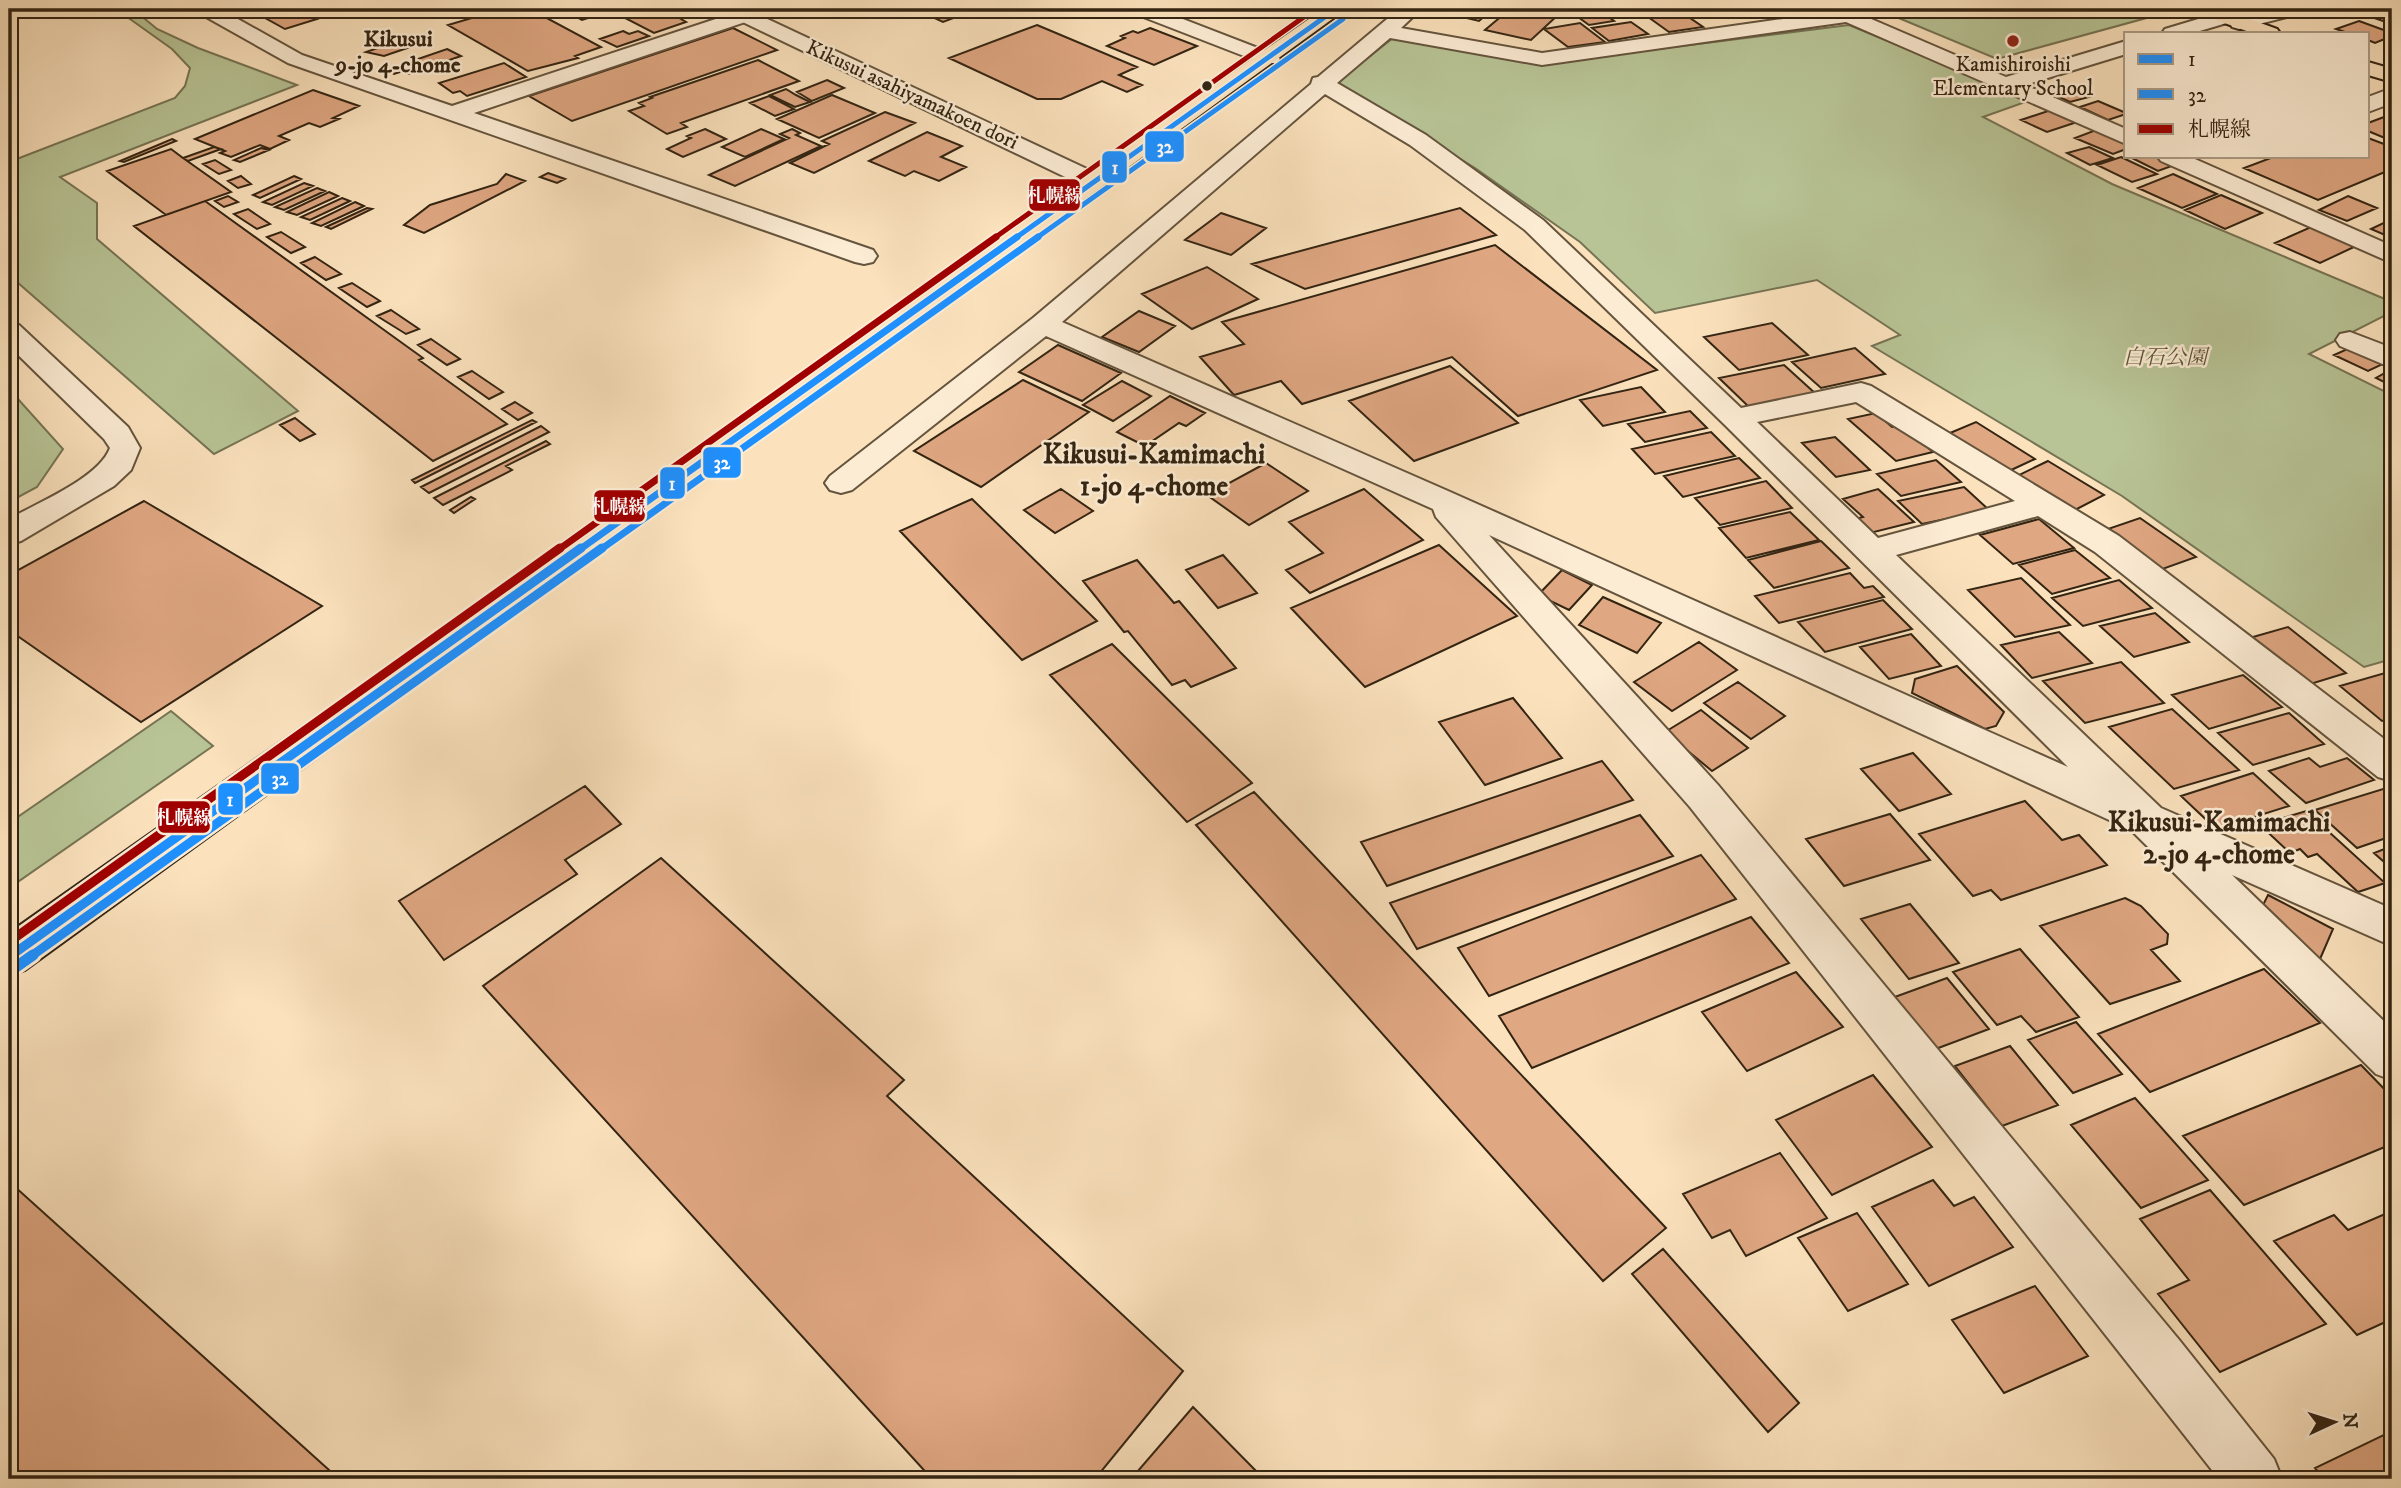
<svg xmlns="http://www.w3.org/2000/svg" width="2401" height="1488" viewBox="0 0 2401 1488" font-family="'IM FELL DW Pica','Noto Serif JP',serif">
  <rect width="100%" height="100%" fill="#fbe2bd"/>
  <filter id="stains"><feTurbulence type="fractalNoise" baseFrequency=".00286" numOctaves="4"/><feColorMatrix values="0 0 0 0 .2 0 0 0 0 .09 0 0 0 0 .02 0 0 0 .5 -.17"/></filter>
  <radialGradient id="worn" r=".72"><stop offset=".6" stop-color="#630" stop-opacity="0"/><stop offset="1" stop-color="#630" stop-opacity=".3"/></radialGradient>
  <path fill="#b8c496" stroke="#767454" stroke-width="2" d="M116 9H133L157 29 198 48 297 85 60 177 97 203V239L298 411 214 454 9 275V162L175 98 185 86 190 68 172 49Z
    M1877 9H2147L2161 14 1997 59Z
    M1849 25 2031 100 1983 117 2112 184 2392 302V312L2309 354 2392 395V659L2364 667 2122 496 1872 346 1900 335 1817 280 1655 313 1580 242 1475 168 1336 83 1393 38 1537 64Z
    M9 389 63 449 37 487 9 502Z
    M171 711 213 746 9 888V823Z"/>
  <path fill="#dfa782" stroke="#332412" stroke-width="2" d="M9 9H39L9 17Z
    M249 9H298L317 19 285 29Z
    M502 9H530L601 47 575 56 578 58 528 71 448 25Z
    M562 9H617L582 20Z
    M653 9H664L686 22 654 33 625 18Z
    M926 9H966L972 11 943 22 919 11Z
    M974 9H1011L992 16Z
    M1457 9H1493L1479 21 1450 14Z
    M1510 9H1540L1560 13 1531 40 1485 30Z
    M1567 9H1598L1614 21 1589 25Z
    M1637 9H1677L1703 27 1669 32Z
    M1754 9H1804L1773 17Z
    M2361 9H2378L2392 13V24L2354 11Z
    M2359 21 2392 33V36L2375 43 2368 40V33H2348L2336 29Z
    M1631 22 1648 34 1609 41 1592 28Z
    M1580 23 1605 42 1568 47 1544 29Z
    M1037 25 1137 67 1119 75 1142 85 1127 92 1102 81 1061 99H1037L949 58Z
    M733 28 777 50 572 121 529 96Z
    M1150 28 1197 46 1154 65 1107 46 1125 38 1121 36 1133 31 1138 33Z
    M623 31 629 34 638 31 649 36 617 47 600 39Z
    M406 38 419 44 384 56 366 52Z
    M447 49 461 56 409 74 403 71 394 74 386 70Z
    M758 60 799 81 681 123 687 127 667 134 629 111 644 106 639 103 652 98 650 97Z
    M504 63 526 77 467 96 460 91 453 93 439 83Z
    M827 80 844 88 812 101 797 92Z
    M2062 84 2089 97 2070 102 2044 90Z
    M786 89 796 95 810 102 795 107 770 95Z
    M313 90 359 106 333 118 339 119 320 127 309 123 279 136 289 140 270 149 260 145 231 157 220 153 225 151 195 139Z
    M832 95 875 113 819 138 777 119Z
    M769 96 794 109 775 116 750 103Z
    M2098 101 2126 113V114L2108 120 2080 107Z
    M2051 110 2077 122 2047 132 2021 120Z
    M885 112 915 123 814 173 790 163 829 144 822 141Z
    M2392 114V141L2368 131V123Z
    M705 129 726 139 683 157 667 149 691 138 687 136Z
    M761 129 784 139 745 157 722 147Z
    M792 129 800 133 796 135 821 146 735 186 709 175 789 138 780 134Z
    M2096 130 2126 143V149L2113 154 2075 138Z
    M927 132 962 146 941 157 966 167 939 181 914 171 905 176 869 161Z
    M2368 138 2392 147V169L2318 200 2244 168 2276 156H2368Z
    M172 139 176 141 124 162 120 161Z
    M214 147 221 149 188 161 183 158Z
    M2089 147 2113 158 2090 165 2067 153Z
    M261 148 269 150 240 162 234 160Z
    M171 149 183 158 231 192 166 215 107 171Z
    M2141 156H2164L2180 163 2158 171 2132 158Z
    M2121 157 2157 174 2132 182 2097 165Z
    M215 160 231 170 219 174 203 164Z
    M548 173 565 179 557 183 540 177Z
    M506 174 525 181 424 233 404 225 430 205 497 184Z
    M2173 174 2217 194 2182 208 2138 188Z
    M241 176 251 184 238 188 228 181Z
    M294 176 301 179 260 198 253 195Z
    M304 183 313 186 272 205 263 202Z
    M317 188 325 191 284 210 275 207Z
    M329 192 338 196 297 215 287 212Z
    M2221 195 2262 213 2225 229 2185 210Z
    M228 196 238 202 224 207 215 201Z
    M2348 196 2377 208 2347 221 2319 210Z
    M342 198 350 201 310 220 301 217Z
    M205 201 423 358 419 360 507 424 433 461 134 226Z
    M355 202 364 206 321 226 312 223Z
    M367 208 372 209 331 229 326 227Z
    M1460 208 1496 235 1305 289 1252 264Z
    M248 209 270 224 257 229 234 214Z
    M1221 213 1266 228 1231 255 1185 240Z
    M2392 219V238L2371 229Z
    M2311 227 2356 246 2320 263 2275 243Z
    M281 232 305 247 291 253 267 237Z
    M1495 245 1657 370 1518 416 1452 357 1302 404 1281 381 1234 395 1200 357 1244 344 1222 322Z
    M315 257 341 274 326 280 301 263Z
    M1207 267 1258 299 1192 329 1142 294Z
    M352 283 380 301 367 307 339 288Z
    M391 310 419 329 406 334 377 316Z
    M1139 311 1175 326 1139 352 1102 337Z
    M1772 323 1808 355 1739 370 1704 337Z
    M431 339 460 359 447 365 418 345Z
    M1058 345 1121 373 1082 401 1019 372Z
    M2354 346 2387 362 2368 371 2334 355Z
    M1855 348 1885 374 1821 388 1792 362Z
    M1784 365 1817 395 1751 409 1719 378Z
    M1450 366 1518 423 1414 461 1349 401Z
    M2392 369V386L2376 378Z
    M472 371 503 392 489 399 458 377Z
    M1023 380 1089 412 981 487 914 451Z
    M1122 381 1151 396 1113 421 1083 405Z
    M1641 387 1665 412 1603 426 1580 400Z
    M1170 396 1205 413 1186 426 1179 423 1145 446 1117 432Z
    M515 402 532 413 518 420 502 409Z
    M1690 411 1707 428 1645 442 1628 424Z
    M1876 413 1892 427 1901 425 1933 452 1896 461 1848 419Z
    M295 418 315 434 300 441 280 425Z
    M532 420 536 422 415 483 412 480Z
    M1976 422 2035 459 2009 471 1950 433Z
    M541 426 549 432 429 493 421 487Z
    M1711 432 1735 456 1655 474 1632 449Z
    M1835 437 1870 470 1836 477 1802 443Z
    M546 441 550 444 506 466 512 470 443 505 434 498Z
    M1739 458 1760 478 1683 497 1664 476Z
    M1936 460 1961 482 1901 496 1877 474Z
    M2048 461 2104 495 2075 510 2019 475Z
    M1266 463 1308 491 1249 525 1207 495Z
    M1766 481 1792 508 1720 525 1695 498Z
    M1964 487 1989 510 1922 524 1898 501Z
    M1061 489 1093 511 1055 533 1024 510Z
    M1364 489 1423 540 1310 593 1286 570 1323 553 1289 522Z
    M1878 489 1914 522 1866 534 1851 520 1863 517 1843 499Z
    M471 497 475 499 454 513 450 510Z
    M972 499 1097 621 1022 660 900 531Z
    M144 501 322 606 141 722 9 630V575Z
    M1790 512 1819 540 1746 558 1719 528Z
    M2140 518 2196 557 2157 571 2102 531Z
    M2039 519 2074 548 2013 564 1980 535Z
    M1821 541 1849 568 1774 588 1748 560Z
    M1439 545 1517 616 1365 687 1291 608Z
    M2075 550 2110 578 2052 594 2019 565Z
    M1223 555 1257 593 1218 608 1186 570Z
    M1137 560 1174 603 1179 601 1236 668 1191 687 1185 680 1172 685 1128 631 1124 632 1083 581Z
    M1562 570 1592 585 1569 610 1538 595Z
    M1850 573 1864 588 1873 586 1884 597 1779 623 1755 596Z
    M2021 578 2070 625 2015 637 1968 590Z
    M2119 580 2152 608 2083 626 2052 598Z
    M1603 597 1661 623 1637 653 1579 625Z
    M1883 600 1912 629 1825 652 1798 622Z
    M2155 613 2189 642 2134 657 2100 626Z
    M2288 627 2346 673 2304 686 2246 639Z
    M2059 632 2092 663 2032 678 2001 645Z
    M1911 634 1941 666 1889 679 1860 647Z
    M1699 642 1737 670 1672 711 1634 682Z
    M1112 644 1252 783 1187 822 1050 675Z
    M2121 662 2164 703 2085 723 2043 681Z
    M1957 666 2004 712 1996 726 1985 729 1912 693 1915 679Z
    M2392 671V718L2382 721 2340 686Z
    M2243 675 2282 707 2209 729 2172 695Z
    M1738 682 1785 716 1751 739 1704 703Z
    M1513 698 1562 758 1485 785 1439 722Z
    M2172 709 2239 770 2174 789 2109 727Z
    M1701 710 1748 748 1712 771 1665 732Z
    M2289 713 2324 744 2253 765 2218 733Z
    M1913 753 1951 794 1899 811 1861 769Z
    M2309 758 2320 767 2347 758 2374 780 2306 803 2269 771Z
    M1602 761 1633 800 1387 886 1361 842Z
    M2253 773 2289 806 2216 829 2181 796Z
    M585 786 621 824 565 860 577 874 444 960 399 901Z
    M2383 789 2392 797V836L2357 848 2315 810Z
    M1254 792 1666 1228 1603 1281 1196 825Z
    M2025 801 2062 840 2079 835 2107 865 2001 900 1991 890 1973 896 1919 834Z
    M2306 811 2385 883 2358 892 2317 854 2308 857 2300 849 2290 853 2260 825Z
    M1890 814 1930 860 1844 886 1806 839Z
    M1640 815 1673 856 1417 949 1390 903Z
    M2392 846V869L2374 853Z
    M1701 855 1736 899 1489 996 1458 948Z
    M661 858 904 1080 887 1096 1183 1371 1095 1479H932L483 986Z
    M2268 895 2333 929 2320 959 2293 945 2259 913Z
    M2125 898 2141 906 2168 934 2167 944 2151 950 2180 981 2110 1004 2040 926Z
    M1910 904 1959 963 1909 979 1861 919Z
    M1751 917 1789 963 1532 1068 1499 1016Z
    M2020 949 2079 1017 2036 1032 2021 1016 1997 1025 1953 972Z
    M2264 969 2320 1023 2150 1092 2098 1034Z
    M1796 972 1843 1027 1747 1071 1702 1012Z
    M1947 978 1989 1029 1933 1050 1892 998Z
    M2076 1022 2122 1074 2073 1093 2028 1040Z
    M2010 1046 2058 1105 2002 1126 1955 1066Z
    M2361 1065 2392 1097V1144L2244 1205 2183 1136Z
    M1873 1075 1932 1147 1832 1195 1776 1120Z
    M2135 1098 2208 1180 2141 1208 2071 1125Z
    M1780 1153 1827 1218 1746 1256 1730 1230 1712 1238 1683 1194Z
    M1933 1180 1954 1206 1974 1197 2013 1247 1929 1286 1872 1207Z
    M14 1186 339 1479H9V1191Z
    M2210 1190 2326 1324 2220 1372 2158 1294 2189 1280 2140 1219Z
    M2392 1211V1319L2357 1335 2274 1241 2334 1215 2348 1230Z
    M1857 1213 1908 1284 1848 1311 1798 1238Z
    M1663 1249 1799 1403 1768 1432 1632 1274Z
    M2035 1286 2088 1356 2004 1393 1952 1320Z
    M1193 1407 1264 1479H1131Z
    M2392 1431V1479H2324L2315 1468Z"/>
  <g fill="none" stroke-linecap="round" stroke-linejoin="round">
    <defs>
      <path id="minor" d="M196 9H220L302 55 452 106 746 9H775L772 13 474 113 873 250 877 256 873 262 864 264 855 262 288 63 199 13Z
        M1130 9H1157L1276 55 1280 59 1276 63H1262L1133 13Z
        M1399 9H1421L1401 28 1542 53 1825 13 1822 9H1848L2006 77 2126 41V54L2025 85 2126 129V144L1846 22 1542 65 1390 38 1337 83 1426 135 1543 220 1741 408 1861 383 1871 386 2119 536 2392 745V781L2378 777 2095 552 2038 516 1896 555 2161 808 2392 909V946L2232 875 2392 1029V1080L2376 1074 2131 830 1489 535 1718 785 2180 1341 2274 1459 2282 1479H2219L1690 807 1436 517 1433 509 1046 336 852 490 841 493 830 490 825 483 830 476 1033 318 1311 84 1313 78 1318 77ZM1325 94 1410 145 1525 230 1724 424 2068 767 1448 491 1062 322ZM1856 402 2015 501 1878 538 1757 422Z
        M2273 9H2306L2303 13 2239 29 2232 27 2230 22 2193 33H2162L2165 29 2225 11 2232 13 2234 18Z
        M2392 88V103L2368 112V97Z
        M2157 156H2188L2392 246V263L2161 161Z
        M9 323 19 325 128 427 140 448 131 470 114 486 21 541 9 544V519C37 503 99 478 110 448L104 439 9 346Z
        M2350 332 2392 348V368L2340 346 2336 340 2340 334Z"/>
      <path id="tertiary" d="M721 9H746L1102 176 1105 181 1102 186 1093 188 1084 186 724 13Z"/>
      <path id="primary" d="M2194 9H2222L2277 29 2280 33H2252L2197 13Z
        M2368 62 2392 69V82L2368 75Z"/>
      <path id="trunk" d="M1323 9H1346L25 970 9 976V933Z"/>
    </defs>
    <use href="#minor" stroke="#65543d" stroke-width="4"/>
    <use href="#tertiary" stroke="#65543d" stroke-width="4"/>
    <use href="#primary" stroke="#332412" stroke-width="4"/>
    <use href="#trunk" stroke="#332412" stroke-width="4"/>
    <use href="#minor" fill="#fcecd4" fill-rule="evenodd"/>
    <use href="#tertiary" fill="#fcecd4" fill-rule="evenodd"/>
    <use href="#primary" fill="#fbe2bd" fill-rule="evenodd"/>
    <use href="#trunk" fill="#fbe2bd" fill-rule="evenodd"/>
    <defs>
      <path id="bus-1-far3" d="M1014 239 1336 9"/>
      <path id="bus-1-far2" d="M579 550 1017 237"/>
      <path id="bus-1-far1" d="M9 957 581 548"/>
      <path id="bus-1" d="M9 957 12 955"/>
      <path id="bus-2-far3" d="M1035 239 1343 19"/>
      <path id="bus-2-far2" d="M600 550 1038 237"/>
      <path id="bus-2-far1" d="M30 957 602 548"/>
      <path id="bus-2" d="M16 967 33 955"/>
      <path id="bus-3-far2" d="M993 239 1315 9"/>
      <path id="bus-3-far1" d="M558 550 996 237"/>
      <path id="bus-3" d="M9 942 560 548"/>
    </defs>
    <use href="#bus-1-far3" stroke="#fcecd4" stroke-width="8"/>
    <use href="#bus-1-far2" stroke="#fcecd4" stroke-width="11"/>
    <use href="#bus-1-far1" stroke="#fcecd4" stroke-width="14"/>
    <use href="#bus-1" stroke="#fcecd4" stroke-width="17"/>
    <use href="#bus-2-far3" stroke="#fcecd4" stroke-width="8"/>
    <use href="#bus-2-far2" stroke="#fcecd4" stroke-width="11"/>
    <use href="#bus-2-far1" stroke="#fcecd4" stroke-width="14"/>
    <use href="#bus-2" stroke="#fcecd4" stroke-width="17"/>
    <use href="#bus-3-far2" stroke="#fcecd4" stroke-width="8"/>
    <use href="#bus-3-far1" stroke="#fcecd4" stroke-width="11"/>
    <use href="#bus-3" stroke="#fcecd4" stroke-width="14"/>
    <use href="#bus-1-far3" stroke="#1e90ff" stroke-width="5"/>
    <use href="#bus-1-far2" stroke="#1e90ff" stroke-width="7"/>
    <use href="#bus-1-far1" stroke="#1e90ff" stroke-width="9"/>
    <use href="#bus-1" stroke="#1e90ff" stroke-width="11"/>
    <use href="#bus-2-far3" stroke="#1e90ff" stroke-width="5"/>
    <use href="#bus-2-far2" stroke="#1e90ff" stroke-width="7"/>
    <use href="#bus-2-far1" stroke="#1e90ff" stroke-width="9"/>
    <use href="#bus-2" stroke="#1e90ff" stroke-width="11"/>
    <use href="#bus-3-far2" stroke="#a00000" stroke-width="5"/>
    <use href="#bus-3-far1" stroke="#a00000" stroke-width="7"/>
    <use href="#bus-3" stroke="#a00000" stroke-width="9"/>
  </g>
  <circle fill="#8f2418" stroke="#fcecd4" stroke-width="2.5" cx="2013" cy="41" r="7"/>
  <circle fill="#332412" stroke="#fcecd4" stroke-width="2.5" cx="1207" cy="86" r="6"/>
  <g text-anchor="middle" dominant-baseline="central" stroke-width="5" stroke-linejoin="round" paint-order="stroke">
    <g font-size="21" fill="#332412" stroke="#fcecd4">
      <text x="2013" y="65">Kamishiroishi<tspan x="2013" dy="24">Elementary School</tspan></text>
    </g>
    <g font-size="21" fill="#332412" stroke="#fcecd4">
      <text transform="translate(912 95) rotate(25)">Kikusui asahiyamakoen dori</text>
    </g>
    <g font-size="21" font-style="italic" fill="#5b543a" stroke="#fcecd4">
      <text x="2165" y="358">白石公園</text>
    </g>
    <g font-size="23" font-weight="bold" fill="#332412" stroke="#fcecd4">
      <text x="398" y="39">Kikusui<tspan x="398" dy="26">9-jo 4-chome</tspan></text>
    </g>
    <g font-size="28" font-weight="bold" fill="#332412" stroke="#fcecd4">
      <text x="1154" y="454">Kikusui-Kamimachi<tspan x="1154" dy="32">1-jo 4-chome</tspan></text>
      <text x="2219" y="822">Kikusui-Kamimachi<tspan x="2219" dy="32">2-jo 4-chome</tspan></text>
    </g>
  </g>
  <g stroke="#fcecd4" stroke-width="2.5">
    <rect x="1144" y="130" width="41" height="33" rx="7" fill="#1e90ff"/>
    <rect x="1101" y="150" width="27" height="34" rx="7" fill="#1e90ff"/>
    <rect x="1028" y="178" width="53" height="34" rx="7" fill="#a00000"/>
    <rect x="702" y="446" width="40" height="33" rx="7" fill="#1e90ff"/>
    <rect x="659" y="466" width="27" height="34" rx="7" fill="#1e90ff"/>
    <rect x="593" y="489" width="53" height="34" rx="7" fill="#a00000"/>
    <rect x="260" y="762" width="40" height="33" rx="7" fill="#1e90ff"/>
    <rect x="217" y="782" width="27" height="34" rx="7" fill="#1e90ff"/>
    <rect x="157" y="800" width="54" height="34" rx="7" fill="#a00000"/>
  </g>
  <g font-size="19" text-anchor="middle" font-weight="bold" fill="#fff">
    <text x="1165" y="153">32</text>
    <text x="1115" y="174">1</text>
    <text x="1055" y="202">札幌線</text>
    <text x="722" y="469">32</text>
    <text x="672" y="490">1</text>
    <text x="619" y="513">札幌線</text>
    <text x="280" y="785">32</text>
    <text x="230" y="806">1</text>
    <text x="184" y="824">札幌線</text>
  </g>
  <rect width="2401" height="1488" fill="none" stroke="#fbe2bd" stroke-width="35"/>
  <rect x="10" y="10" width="2380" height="1467" fill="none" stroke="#332412" stroke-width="3.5"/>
  <rect x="18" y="18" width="2366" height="1453" fill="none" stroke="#332412" stroke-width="2"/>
  <rect x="2124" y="32" width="245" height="126" fill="#fcecd4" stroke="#ac9c86" stroke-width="2"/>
  <rect x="2138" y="54" width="35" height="10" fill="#1e90ff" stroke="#ac9c86" stroke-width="2"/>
  <text x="2188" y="66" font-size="21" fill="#332412">1</text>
  <rect x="2138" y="89" width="35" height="10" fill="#1e90ff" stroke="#ac9c86" stroke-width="2"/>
  <text x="2188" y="102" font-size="21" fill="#332412">32</text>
  <rect x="2138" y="124" width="35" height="10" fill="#a00000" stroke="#ac9c86" stroke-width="2"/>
  <text x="2188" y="136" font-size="21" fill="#332412">札幌線</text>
  <g transform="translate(2334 1422) rotate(86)" stroke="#fcecd4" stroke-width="5" paint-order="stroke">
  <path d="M0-5L12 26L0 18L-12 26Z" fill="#332412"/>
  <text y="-10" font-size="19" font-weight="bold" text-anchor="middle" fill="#332412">N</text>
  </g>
  <rect width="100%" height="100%" filter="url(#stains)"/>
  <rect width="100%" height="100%" fill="url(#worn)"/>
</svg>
